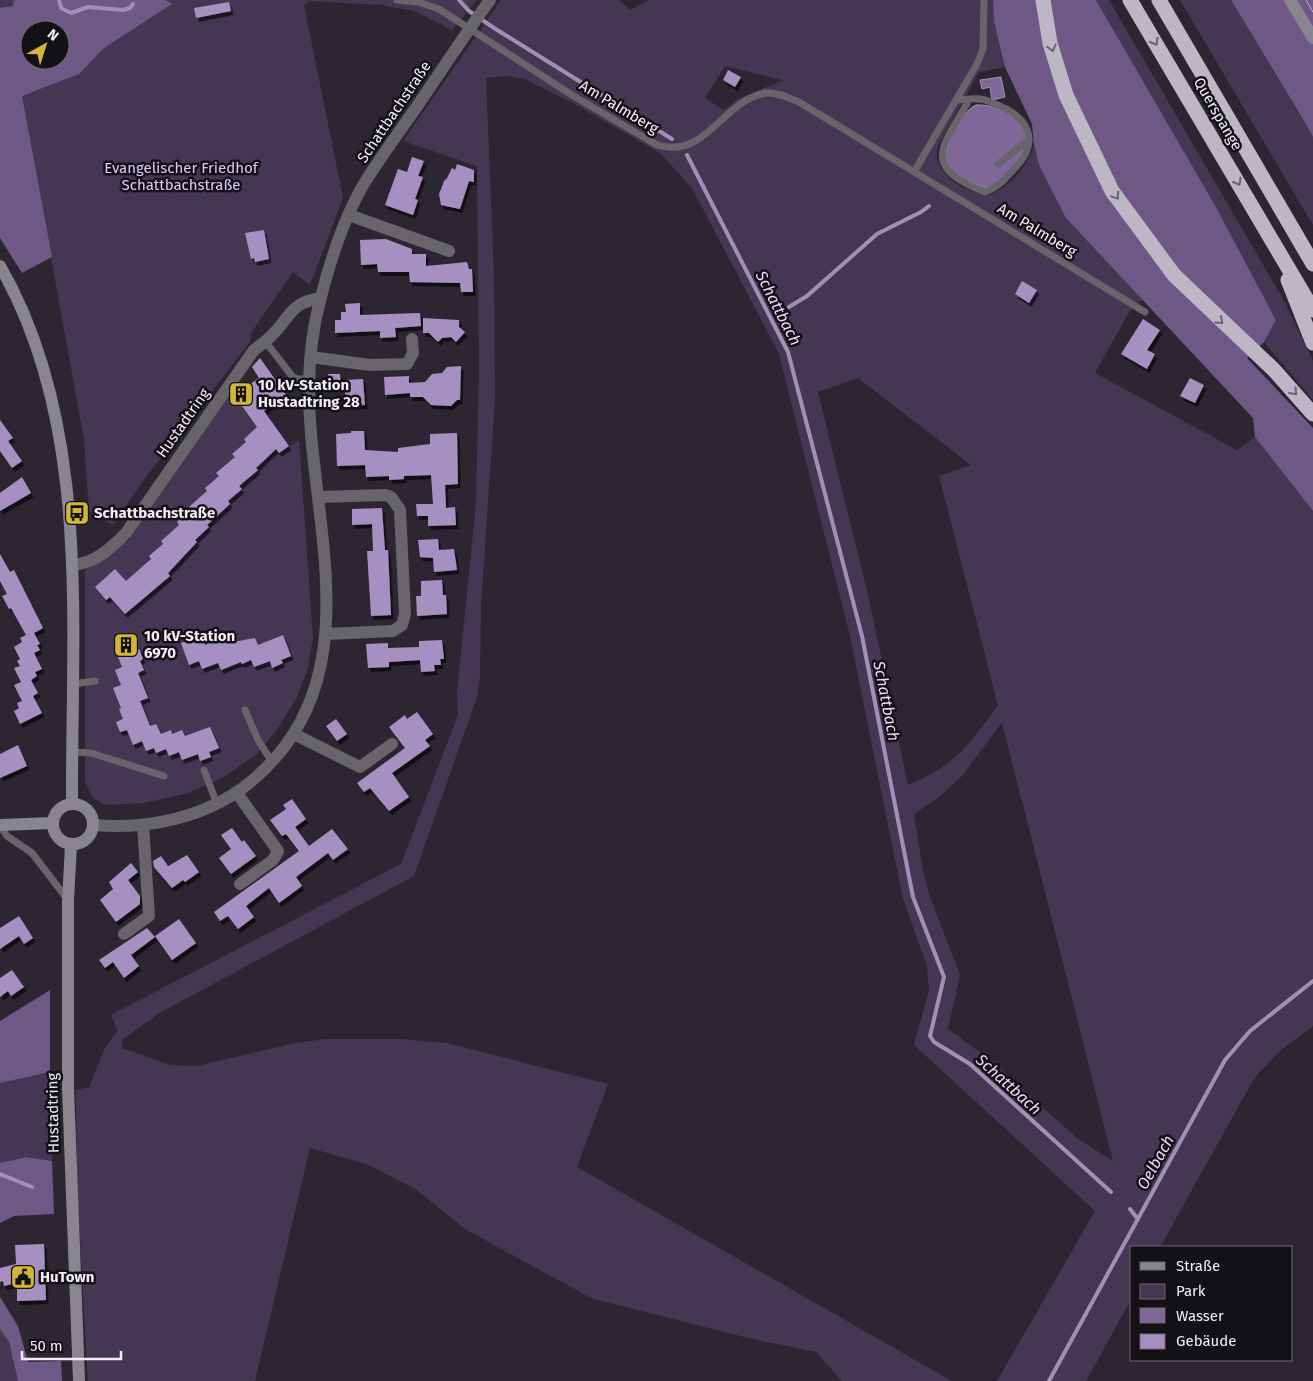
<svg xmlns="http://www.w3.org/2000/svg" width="1313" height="1381" font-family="'Fira Sans',sans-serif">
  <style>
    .green { fill: #443754; fill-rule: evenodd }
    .forest { fill: #6e5886; fill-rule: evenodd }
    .water { fill: #7f6897; stroke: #a290b4 }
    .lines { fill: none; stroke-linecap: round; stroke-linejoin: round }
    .stream { stroke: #a290b4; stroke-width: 4 }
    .building { fill: #a68fc1; filter: url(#shadow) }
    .lane { stroke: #67646a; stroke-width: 7 }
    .street { stroke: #67646a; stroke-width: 12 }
    .secondary { stroke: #89858f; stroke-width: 12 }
    .highway { stroke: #bcb6c5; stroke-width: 15 }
    .tram { stroke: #bab6bf; stroke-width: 1 }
    .oneway { stroke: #68646e }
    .labels { text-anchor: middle; stroke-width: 5; stroke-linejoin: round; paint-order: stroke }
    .street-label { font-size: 15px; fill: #f2eef6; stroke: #131116 }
    .park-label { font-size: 15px; fill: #e0c4ff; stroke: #131116 }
    .poi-label { font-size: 15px; font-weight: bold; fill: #f2eef6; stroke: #131116; text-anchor: start }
    .water-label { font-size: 16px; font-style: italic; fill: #eadcfa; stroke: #131116 }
  </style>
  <defs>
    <filter id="shadow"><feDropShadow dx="2.5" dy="4" stdDeviation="0" flood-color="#0009"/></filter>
  </defs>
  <rect width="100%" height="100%" fill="#2c2632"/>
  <path class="green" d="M0,0h477l-25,30 -38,-19 -33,-6 -72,-4 -5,4 39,193 -33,87 -17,-13 -42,61 -1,9 -105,136 -32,47 -24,-14 -5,-71 -62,-343 -22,9zM30,30h30v30h-30z
    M501,0h118l11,10 19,-10h344l1,22 11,45 -26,5 -41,74c-8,27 27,47 50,49 20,-6 41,-30 46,-50l5,20 83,112 21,22 -15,15 -33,59 142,77 18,-13 58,74v515l-33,25 -25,26 -95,170h-28v51l-46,83h-89l98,-170 -181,-166 15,-55 -2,-24 -24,-67 -53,-263 -71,-282 -87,-166 -32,-35 -80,-46 -55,-28 -17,-3 -22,2 8,199 1,121 -14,208 -1,71 -3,20 -63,179 -253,136 -39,28v8l48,17 27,1 98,-23 31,-4h74l46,4 162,41 -31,83 375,214h-110l-26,-29 -68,-14 -157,-40 -126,-69 -48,-39 -51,-26 -56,-16 -55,233h-167l-11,-197 -1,-94 13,-3 15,-37 14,-20 -7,-15 290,-151 57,-149 -1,-23 19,-188 3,-136 -2,-202 -74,-25zM725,66l58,14h1l-46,19 -14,11 -19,-12zM858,378l113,87 -32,11 59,229c-30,41 -42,60 -90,80l-39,-186 -51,-207zM1002,722l111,439 -35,-22 -89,-80 -41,-30 12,-54 -30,-78 -7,-26 -9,-57 24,-16 25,-23z
    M1096,0h13l174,299 30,62v39l-49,-58 12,-22 -60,-113z
    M1180,0h51l82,137v88z
    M232,392l18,26 3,-1 26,36 20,-13 14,198 -6,33 -11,28 -20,32 -19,23 -35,24 -37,16 -41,9 -39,2 -12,-7 -8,-17v-211l23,-14 21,-16z
    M50,1072l2,89 -26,-4 -26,6v-80z
    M0,1329l9,13 9,39h-18z"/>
  <path class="forest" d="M14,0h151l7,4 -68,44 -25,26 -57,22 30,161 -30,16 -22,-35v-230l13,-2zM30,30h30v30h-30z
    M993,0h103l120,207 60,113 -12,22 -17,16 66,70v83l-58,-74 -2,-19 -187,-200 -27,-53 -5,-20 -2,-21 -27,-57 -11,-45z
    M1231,0h82v137l-9,-16z
    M50,990v82l-50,11v-62z
    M26,1157l26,4 2,53 -40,2 -14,7v-60z
    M0,1297l18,29 10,36 33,-1 1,20h-44l-9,-39 -9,-13z"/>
  <path class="water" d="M1001,77l4,20 -13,3 -2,-13 -8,2 -2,-9z
    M976,105c16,-1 45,10 49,27 5,21 -21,48 -38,56 -16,-4 -35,-14 -42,-29 2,-18 15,-46 31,-54z"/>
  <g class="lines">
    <path class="stream" d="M59,0l2,8 10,5 17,-6 35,3 7,-2 3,-4
      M459,0l10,11 25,17 178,111
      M687,155l101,197 74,284 51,261 31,80 -14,59 4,6 36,22 141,128
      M789,307l18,-11 70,-62 44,-22 8,-6
      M0,1174l32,13
      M1130,1209l7,9
      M1049,1381l176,-321 25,-29 63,-50"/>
  </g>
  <path class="building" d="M229,2l2,9 -35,7 -2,-10z
    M728,70l13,7 -6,10 -12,-7z
    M412,157l12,4 -6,15 5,1 -8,22 3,1 -5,15 -28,-10 13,-36 9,3z
    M457,164l17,6v12l-5,-1 -9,28 -19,-4 -2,-11 6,-15 1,1 6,-12 3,2z
    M264,230l5,29 -14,3 -1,-4 -3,1 -6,-26z
    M386,239l26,10v5h14v12l41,-4 2,7h3l1,23h-12l-1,-9 -50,-1 -1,-10h-31l-1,-8 -16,1 -1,-25z
    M1022,281l15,9 -8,13 -14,-9z
    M360,303v12l60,-2 1,13 -26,2 1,9 -16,1v-7l-45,2v-13h6v-8h5l-1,-8z
    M423,318l36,2v7l6,5 -9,10 -5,-5 -9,1 -4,4 -9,-9h-6z
    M1143,319l17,11 -13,20 8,4 -8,15 -26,-15z
    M260,358l26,37 -22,16 25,35 -10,7 -3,-4 -20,19 2,2 -19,16 3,3 -14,12 2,3 -23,21 2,2 -14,13 2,2 -29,31 2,3 -45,38 -15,-17 -4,3 -11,-13 20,-18 11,12 25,-22 -2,-3 14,-12 -2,-3 18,-16 -2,-3 14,-12 -2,-3 18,-16 -2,-3 14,-12 -3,-3 19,-16 -3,-3 14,-12 -2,-3 13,-12 -23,-32 25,-17 -7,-11z
    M461,366l-1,34h-3l-6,6 -20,-1 -8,-8h-13v-4l-25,2 -1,-18 25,-1v7l16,-1 7,-8 10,-1 5,-6z
    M328,374h12l1,12 -12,1z
    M1190,378l14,7 -9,18 -15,-7z
    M363,379l2,26 -19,1 -2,-26z
    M0,420l13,18 -5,3 14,20 -10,7 -12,-17z
    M351,431h13l1,19 33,2v-4l32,-4v-10l27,-1 1,51 -13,1 1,23 9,-1 1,18 -28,1v-10h-11l-1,-12h17l-2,-29 -27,1v3l-15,1v-4l-23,1 -1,-12 -28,1 -1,-32 15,-1z
    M22,477l9,16 -31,18v-18z
    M382,508l3,42h3l3,65 -20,1 -4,-65h6l-1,-27 -20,1v-16z
    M438,539l1,11 15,-1 3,21 -23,2 -1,-14 -13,-1 -2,-17z
    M0,554l10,18 4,-2 29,58 -9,5 6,11 -3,1 3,5 -6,3 8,16 -7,3 2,4 -6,4 7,13 -5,3 9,17 -22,11 -6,-13 5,-3 -2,-5 5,-2 -8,-16 7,-3 -7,-14 6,-2 -3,-5 3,-2 -6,-12 8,-5 -2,-4 6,-3 -15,-27 -2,1 -7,-13 5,-2 -7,-13z
    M442,580l1,15h3l1,19 -30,2 -1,-20h5v-15z
    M230,635l3,7 22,-4 3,7 25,-10 8,21 -10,4 2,3 -11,5 -2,-7 -16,6 -3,-7 -9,4 -1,-2 -20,8 -3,-7 -16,6 -3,-8 -10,4 -8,-22 10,-4 2,3 9,-4 3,7z
    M442,640l2,19h-4l1,6h-7l1,6 -14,1 -1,-12 -31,2v5l-21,1 -2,-24 22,-1v5l31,-1v-6z
    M139,649l4,10 -3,2 4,9 -6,3 10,25 -8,3 10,25 6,-2 5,10 10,-4 1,4 10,-4 3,6 25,-9 9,21 -10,4 2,5 -11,4 -2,-7 -16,6 -3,-8 -10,4 -3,-7 -10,4 -2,-5 -8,3 -4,-10 -9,4 -6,-15 -7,2 -4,-10 7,-3 -4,-10 2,-1 -8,-20 8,-3 -6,-15 7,-3 -4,-10z
    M417,712l16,22 -8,6 5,6 -38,27 17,24 -20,14 -19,-23 -6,4 -7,-9 48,-35 -16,-21 16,-12 2,4z
    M336,719l11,15 -10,7 -11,-15z
    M18,745l9,21 -27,12v-24z
    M292,799l14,20 -11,8 14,19 23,-17 16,20 -15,11 -5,-7 -32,24 6,9 -23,17 -10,-15 -9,7 -14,11 8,11 -16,12 -10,-13 -8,5 -6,-9 85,-61 -13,-17 -4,2 -12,-16 16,-11 -3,-4z
    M232,828l10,14 2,-2 12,16 -25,18 -12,-16 12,-9 -10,-14z
    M187,855l12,17 -14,10 -2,-2 -11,8 -18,-21 -1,-6 8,-5 7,10 -3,2z
    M131,863l7,9 -10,8 12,16v8l-24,18 -16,-22 13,-11 -4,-7z
    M19,916l14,22 -9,6 -5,-8 -19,13v-21z
    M179,919l17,24 -24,17 -17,-24z
    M147,928l8,9 -24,18 8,11 -15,12 -11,-16 -8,6 -6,-8z
    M12,970l12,17 -13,9 -3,-5 -8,6v-19z
    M44,1244l2,56 -29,1v-18l-13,3 -1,-5 -3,1v-14l16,-4 -1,-19z"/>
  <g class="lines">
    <path class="lane" d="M397,0l21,2 21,7 133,86 85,50c50,15 66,-46 109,-52 12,-1 23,5 33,9l346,210
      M956,100c8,0 17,-2 24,-1 5,0 10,3 15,5 32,12 47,36 20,64 -10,11 -16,19 -30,24 -66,-26 -42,-45 -16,-92
      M998,164l31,-24
      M914,172l63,-108 6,-15 1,-49
      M265,341l27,35 5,3h13
      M73,684l22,-3
      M245,710l13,30 14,22
      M72,752l19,1 73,23
      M204,770l13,34
      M0,826l7,10 25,17 36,47"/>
    <path class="street" d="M349,215l100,36
      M311,357l59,8 37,-1 6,-11 -1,-14
      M318,497l67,-2 6,2 9,13 5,104 -3,11 -9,6 -66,3
      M72,565c24,-2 38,-16 54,-32l128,-183c7,-5 15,-11 21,-18 17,-19 17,-29 45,-34
      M294,734l66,33 32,-23
      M237,793l41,58 -5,9 -33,24
      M93,825c53,5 112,-7 155,-41 113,-91 74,-225 63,-350 -4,-44 -2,-94 10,-137 10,-39 23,-80 44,-115 17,-27 37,-54 55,-80 23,-34 46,-69 70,-102
      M124,934l25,-18 -6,-91"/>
    <path class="secondary" d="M1290,0l23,38
      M0,266c92,159 71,361 72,538
      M53 824a20 20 0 1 1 40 0a20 20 0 1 1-40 0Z
      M0,825l52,-2
      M71,845l-3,55v188l11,293"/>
    <path class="highway" d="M1043,0l7,43 16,52 46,96 62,84 100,95 39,44
      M1130,0l183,310
      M1159,0l154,264
      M1288,280l25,63"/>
    <path class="tram" d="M1306,0l7,12"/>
  </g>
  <defs><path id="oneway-chevron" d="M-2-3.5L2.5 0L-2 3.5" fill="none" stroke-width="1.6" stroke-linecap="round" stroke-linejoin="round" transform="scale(1.25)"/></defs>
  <g class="oneway">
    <use href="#oneway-chevron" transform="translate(1155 42) rotate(60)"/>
    <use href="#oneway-chevron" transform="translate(1052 48) rotate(75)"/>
    <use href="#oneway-chevron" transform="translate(1238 182) rotate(60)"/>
    <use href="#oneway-chevron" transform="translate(1116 196) rotate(56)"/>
    <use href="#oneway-chevron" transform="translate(1220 321) rotate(42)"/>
    <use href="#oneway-chevron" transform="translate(1294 392) rotate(48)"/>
  </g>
  <defs>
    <symbol id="building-square" viewBox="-11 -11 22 22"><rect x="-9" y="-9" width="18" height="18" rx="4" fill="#d3b635" stroke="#131116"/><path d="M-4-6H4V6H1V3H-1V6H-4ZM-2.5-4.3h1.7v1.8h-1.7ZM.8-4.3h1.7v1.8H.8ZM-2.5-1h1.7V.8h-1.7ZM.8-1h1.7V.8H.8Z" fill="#111"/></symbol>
    <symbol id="bus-square" viewBox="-11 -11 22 22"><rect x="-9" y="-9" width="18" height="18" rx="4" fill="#d3b635" stroke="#131116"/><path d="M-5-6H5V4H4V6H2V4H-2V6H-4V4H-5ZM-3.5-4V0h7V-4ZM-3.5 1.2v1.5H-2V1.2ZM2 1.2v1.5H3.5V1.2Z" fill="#111"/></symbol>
    <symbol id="civic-square" viewBox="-11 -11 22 22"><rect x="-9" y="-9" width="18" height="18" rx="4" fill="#d3b635" stroke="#131116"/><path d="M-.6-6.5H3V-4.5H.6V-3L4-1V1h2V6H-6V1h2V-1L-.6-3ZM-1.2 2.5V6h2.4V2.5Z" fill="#111"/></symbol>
  </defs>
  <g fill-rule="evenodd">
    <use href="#building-square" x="227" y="380" width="28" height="28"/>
    <use href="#bus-square" x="63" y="499" width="28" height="28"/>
    <use href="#building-square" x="112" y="631" width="28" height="28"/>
    <use href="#civic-square" x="9" y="1263" width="28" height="28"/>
  </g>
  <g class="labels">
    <g class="street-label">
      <text transform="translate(619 107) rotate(31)" y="5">Am Palmberg</text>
      <text transform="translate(394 112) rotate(-56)" y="5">Schattbachstraße</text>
      <text transform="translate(1218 114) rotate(60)" y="5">Querspange</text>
      <text transform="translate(1037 230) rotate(31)" y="5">Am Palmberg</text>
      <text transform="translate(183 423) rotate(-55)" y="5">Hustadtring</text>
      <text transform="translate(53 1113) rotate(-91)" y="5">Hustadtring</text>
    </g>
    <g class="park-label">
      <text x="181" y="173">Evangelischer Friedhof<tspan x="181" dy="17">Schattbachstraße</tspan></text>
    </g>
    <g class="poi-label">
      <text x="258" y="390">10 kV-Station<tspan x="258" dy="17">Hustadtring 28</tspan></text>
      <text x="94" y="518">Schattbachstraße</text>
      <text x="144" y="641">10 kV-Station<tspan x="144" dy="17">6970</tspan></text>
      <text x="40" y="1282">HuTown</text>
    </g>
    <g class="water-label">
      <text transform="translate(779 308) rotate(63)" y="6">Schattbach</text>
      <text transform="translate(887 701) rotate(79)" y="6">Schattbach</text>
      <text transform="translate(1009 1084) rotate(42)" y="6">Schattbach</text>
      <text transform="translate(1155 1162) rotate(-61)" y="6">Oelbach</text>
    </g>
  </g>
  <rect x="1130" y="1246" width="162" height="115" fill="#131116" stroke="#6c6970"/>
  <rect x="1140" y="1262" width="25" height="8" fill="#89858f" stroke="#6c6970"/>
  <text x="1176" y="1271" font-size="15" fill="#f2eef6">Straße</text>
  <rect x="1140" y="1284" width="25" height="15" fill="#443754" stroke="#6c6970"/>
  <text x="1176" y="1296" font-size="15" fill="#f2eef6">Park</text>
  <rect x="1140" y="1308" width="25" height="15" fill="#7f6897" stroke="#6c6970"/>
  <text x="1176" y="1321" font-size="15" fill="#f2eef6">Wasser</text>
  <rect x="1140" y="1334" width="25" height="15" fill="#a68fc1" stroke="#6c6970"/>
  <text x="1176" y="1346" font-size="15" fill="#f2eef6">Gebäude</text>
  <g transform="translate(45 45) rotate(39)"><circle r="24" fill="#131116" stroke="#6c6970"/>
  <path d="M0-4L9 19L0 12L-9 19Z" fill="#d3b635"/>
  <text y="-8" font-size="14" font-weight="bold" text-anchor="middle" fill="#f2eef6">N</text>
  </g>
  <path d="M22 1351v8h99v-8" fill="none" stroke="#f2eef6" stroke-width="2.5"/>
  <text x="30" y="1351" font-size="15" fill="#f2eef6" stroke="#131116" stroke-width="4" paint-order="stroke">50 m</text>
</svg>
